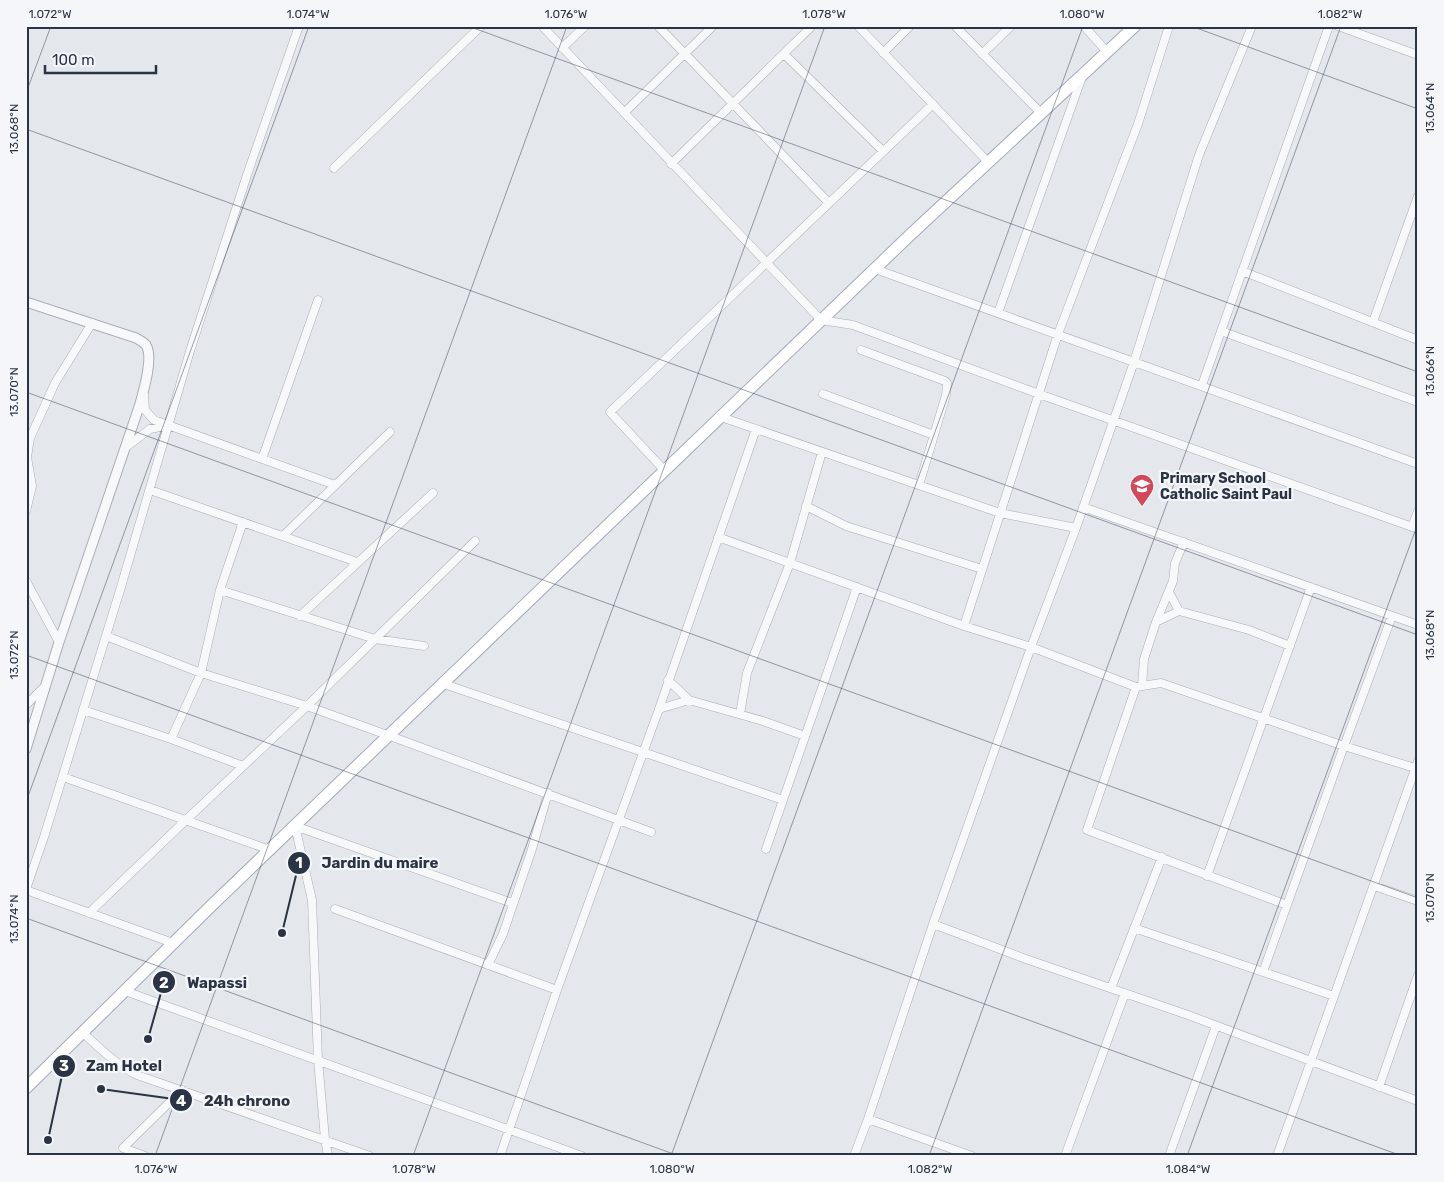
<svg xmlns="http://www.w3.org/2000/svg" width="1444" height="1182" font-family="Rubik,sans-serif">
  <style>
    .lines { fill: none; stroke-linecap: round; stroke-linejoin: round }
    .minor-casing { stroke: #a9aeb7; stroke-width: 9 }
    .tertiary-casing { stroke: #a9aeb7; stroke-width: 11 }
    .primary-casing { stroke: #a3abb8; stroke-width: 13 }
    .minor { stroke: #f7f8fa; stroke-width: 8 }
    .tertiary { stroke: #f7f8fa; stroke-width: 9 }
    .primary { stroke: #fff; stroke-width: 11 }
    .ticks { fill: none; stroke: #2b3445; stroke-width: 1; stroke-opacity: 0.45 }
    .labels { text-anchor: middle; stroke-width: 4.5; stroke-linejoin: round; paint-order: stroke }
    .poi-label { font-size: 14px; font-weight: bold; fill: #2b3445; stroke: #f4f6f9; text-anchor: start }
    .leader { fill: none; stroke: #2b3445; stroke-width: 2 }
    .callout-dot { fill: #2b3445; stroke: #f4f6f9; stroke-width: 2 }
    .mark-label { font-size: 15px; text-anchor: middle; font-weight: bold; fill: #fff }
    .callout-label { font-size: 15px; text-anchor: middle; font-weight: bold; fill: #2b3445; stroke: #f4f6f9; stroke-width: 4.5; stroke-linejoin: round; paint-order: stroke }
    .neatline { fill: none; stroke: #2b3445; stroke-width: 2 }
    .ticks-label { font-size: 12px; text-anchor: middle; fill: #2b3445 }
  </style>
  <rect width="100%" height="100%" fill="#e4e7ec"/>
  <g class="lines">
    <defs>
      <path id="minor" d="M542,26l279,294 32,5 186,69 379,135
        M658,26l171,177
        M858,26l130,136
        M955,26l86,87
        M1084,26l23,26
        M1338,26l80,29
        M562,48l23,-22
        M883,53l27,-27
        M784,54l99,97
        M982,54l29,-28
        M624,113l89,-87
        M671,164l141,-138
        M334,168l147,-142
        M875,269l543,195
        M1242,271l176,69
        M998,313l84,-236
        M1373,322l45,-126
        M1221,331l197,71
        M861,350l84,31 2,2 -1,12 -27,90
        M1202,385l127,-359
        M823,394l111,41
        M144,395l1,15 9,10 181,65
        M721,417l279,96 76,15
        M126,447l24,-18 15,-3
        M262,459l56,-159
        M665,471l-55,-59 323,-308
        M150,490l207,72
        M806,506l40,20 136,43
        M1083,507l335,118
        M26,511l6,-25 -5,-29 3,-19 25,-55 37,-60
        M1412,527l6,-16
        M283,536l107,-104
        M718,537l246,89 67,21 105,40 25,-4 183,63 74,23
        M26,581l33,61
        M220,590l155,49 49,7
        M1169,592l10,19
        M300,616l133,-123
        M1156,622l17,-41 2,-18 9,-21
        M964,626l94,-292 80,-210 31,-98
        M106,636l95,37 106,33 83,30 261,96
        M668,680l21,20 74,21 42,15
        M444,684l339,116
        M1142,686l2,-27 12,-37 23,-11 70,19 41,16
        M1136,687l-49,143 200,75
        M26,705l20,-20
        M659,709l30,-9
        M83,710l88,29 72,27
        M740,714l7,-41 43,-110 32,-111
        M171,739l30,-66 19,-83 23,-68
        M63,777l207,73
        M295,826l17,74 6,160 7,79 3,17
        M295,826l217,77
        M766,849l91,-262
        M1207,876l104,-289
        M1374,886l44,15
        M26,889l18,-52 77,-250 69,-236 57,-176 52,-149
        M26,890l147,53
        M335,909l222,81
        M89,913l97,-93 121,-114 168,-165
        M933,924l93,35 162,56 230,86
        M1134,928l200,68
        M488,965l15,-31 29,-85 16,-56
        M1263,972l81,-226 48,-130
        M1111,988l51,-131
        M125,991l457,165
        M83,1033c17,15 33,32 54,42l233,81
        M1379,1087l39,-112
        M868,1119l104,37
        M145,1156l-22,-8 59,-58
        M500,1156l57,-166 102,-281 97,-280
        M854,1156l14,-37 65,-195 98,-277 45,-119 58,-166 65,-207 53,-129
        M1065,1156l60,-163
        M1169,1156l47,-130
        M1277,1156l141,-395"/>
      <path id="tertiary" d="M26,302l110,36c4,2 7,4 10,7 8,13 -3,48 -7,62l-80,235 -33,107"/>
      <path id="primary" d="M26,1088l185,-182 699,-671 225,-209"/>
    </defs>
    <use href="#minor" class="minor-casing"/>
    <use href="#tertiary" class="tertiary-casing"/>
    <use href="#primary" class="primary-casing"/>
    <use href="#minor" class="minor"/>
    <use href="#tertiary" class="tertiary"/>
    <use href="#primary" class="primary"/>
  </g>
  <path class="ticks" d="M468,26l950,346M1191,26l227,83M26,93l25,-67M26,129l1392,506M26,392l1392,506M26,655l1376,501M26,802l283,-776M26,918l653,238M155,1156l412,-1130M413,1156l412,-1130M671,1156l412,-1130M929,1156l412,-1130M1187,1156l231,-633"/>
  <defs>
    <symbol id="school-pin" viewBox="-11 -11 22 30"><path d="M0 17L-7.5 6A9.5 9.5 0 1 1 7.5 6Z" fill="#d1495b" stroke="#f4f6f9"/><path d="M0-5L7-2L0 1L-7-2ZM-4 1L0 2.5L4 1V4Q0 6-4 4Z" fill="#fff"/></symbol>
  </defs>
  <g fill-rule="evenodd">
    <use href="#school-pin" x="1128" y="472" width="28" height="38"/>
  </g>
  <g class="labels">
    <g class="poi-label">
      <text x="1160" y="483">Primary School<tspan x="1160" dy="16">Catholic Saint Paul</tspan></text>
    </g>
  </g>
  <path class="leader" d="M282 933L299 863M148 1039L164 982M48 1140L64 1066M101 1089L181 1100"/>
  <g class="callout-dot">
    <circle cx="282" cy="933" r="5"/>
    <circle cx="148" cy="1039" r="5"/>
    <circle cx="48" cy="1140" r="5"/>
    <circle cx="101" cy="1089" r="5"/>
    <circle cx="299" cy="863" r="12"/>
    <circle cx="164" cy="982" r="12"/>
    <circle cx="64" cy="1066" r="12"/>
    <circle cx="181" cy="1100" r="12"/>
  </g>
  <g class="mark-label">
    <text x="299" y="868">1</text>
    <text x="164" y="988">2</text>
    <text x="64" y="1071">3</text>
    <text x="181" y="1106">4</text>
  </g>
  <g class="callout-label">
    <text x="380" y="868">Jardin du maire</text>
    <text x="217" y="988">Wapassi</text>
    <text x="124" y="1071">Zam Hotel</text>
    <text x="247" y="1106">24h chrono</text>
  </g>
  <rect width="1444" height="1182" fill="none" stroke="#f4f6f9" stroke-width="55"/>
  <path d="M45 65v8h111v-8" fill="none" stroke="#2b3445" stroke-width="2.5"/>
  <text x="52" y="65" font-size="15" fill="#2b3445" stroke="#f4f6f9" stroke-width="4" paint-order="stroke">100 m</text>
  <rect x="28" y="28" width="1388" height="1126" class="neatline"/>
  <g class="ticks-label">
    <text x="50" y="18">1.072°W</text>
    <text x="308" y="18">1.074°W</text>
    <text x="566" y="18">1.076°W</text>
    <text x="824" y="18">1.078°W</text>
    <text x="1082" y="18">1.080°W</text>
    <text x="1340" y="18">1.082°W</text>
    <text transform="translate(1430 108) rotate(-90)" y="4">13.064°N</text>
    <text transform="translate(14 129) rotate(-90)" y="4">13.068°N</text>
    <text transform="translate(1430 371) rotate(-90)" y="4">13.066°N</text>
    <text transform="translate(14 392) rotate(-90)" y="4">13.070°N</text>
    <text transform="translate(1430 635) rotate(-90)" y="4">13.068°N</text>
    <text transform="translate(14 655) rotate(-90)" y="4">13.072°N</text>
    <text transform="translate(1430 898) rotate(-90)" y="4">13.070°N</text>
    <text transform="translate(14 919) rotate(-90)" y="4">13.074°N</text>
    <text x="156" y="1173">1.076°W</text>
    <text x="414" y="1173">1.078°W</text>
    <text x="672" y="1173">1.080°W</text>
    <text x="930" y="1173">1.082°W</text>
    <text x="1188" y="1173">1.084°W</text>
  </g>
</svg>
